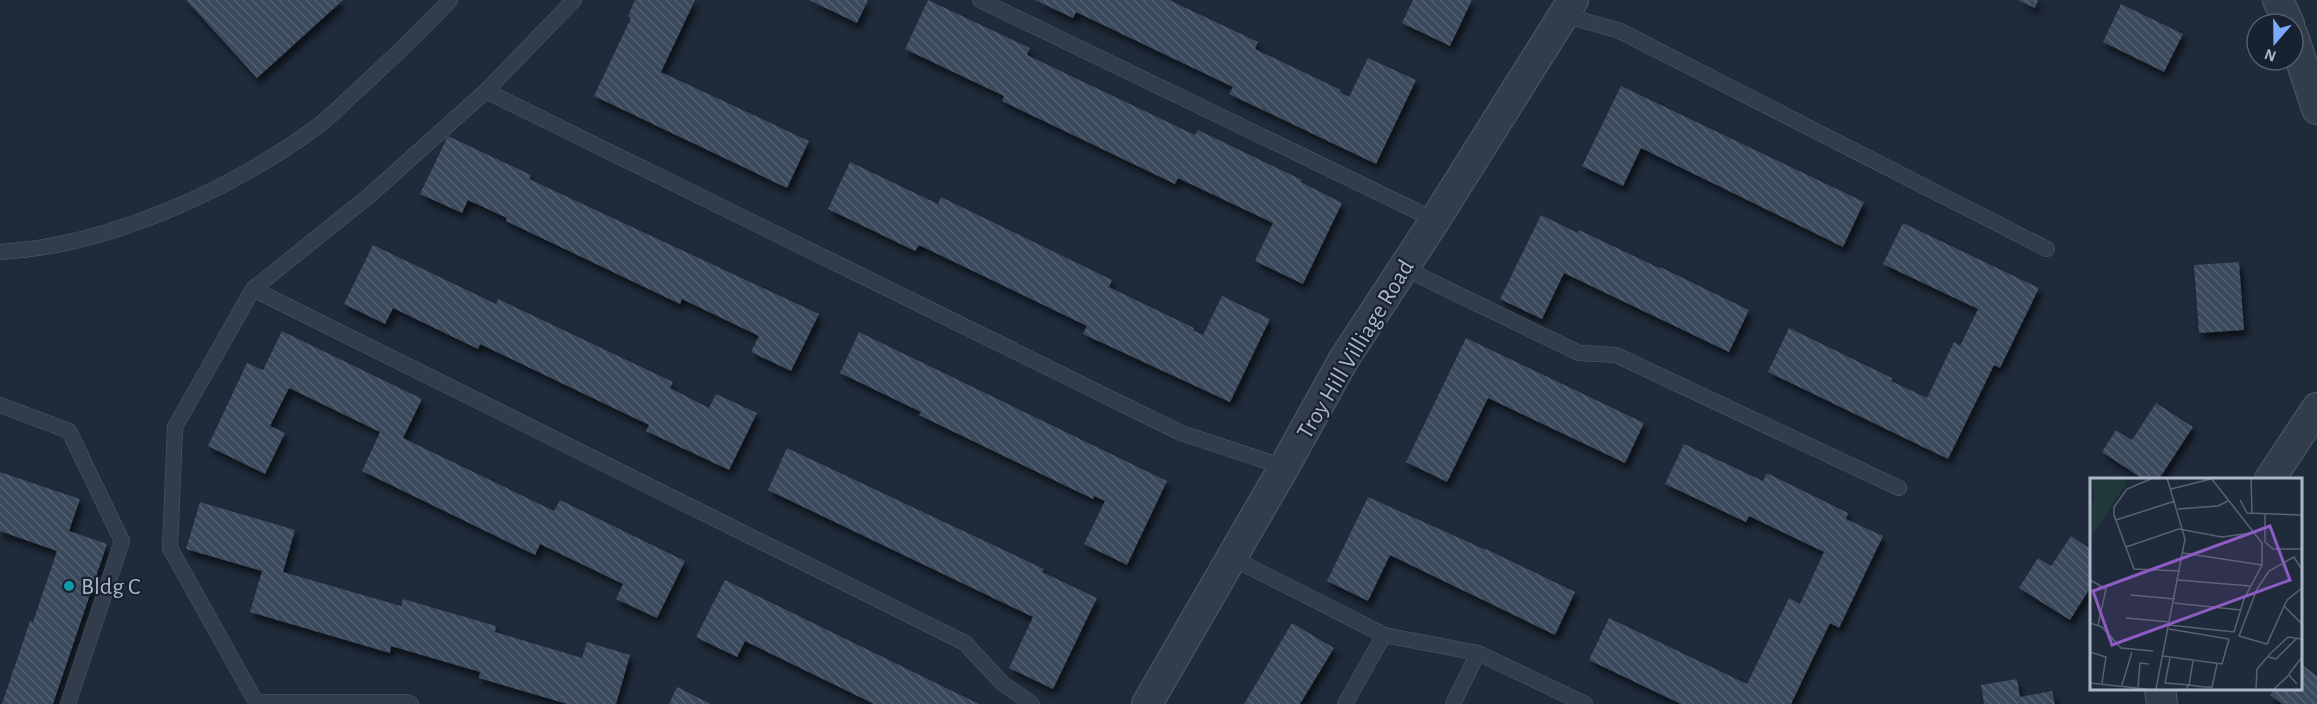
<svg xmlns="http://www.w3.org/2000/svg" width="2317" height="704" font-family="'Alegreya Sans',sans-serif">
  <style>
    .building { fill: url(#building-back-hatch); filter: url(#shadow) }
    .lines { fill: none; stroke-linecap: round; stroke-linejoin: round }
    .service-casing { stroke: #505968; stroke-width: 16 }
    .minor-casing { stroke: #505968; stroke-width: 32 }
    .service { stroke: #333c4b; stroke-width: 15 }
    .minor { stroke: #333c4b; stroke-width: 30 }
    .culture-dot { fill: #0f9aa8; stroke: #18212f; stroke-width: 2 }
    .labels { text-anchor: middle; stroke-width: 4.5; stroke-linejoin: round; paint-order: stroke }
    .street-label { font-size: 24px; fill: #adb6c7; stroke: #18212f }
    .poi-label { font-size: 24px; fill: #adb6c7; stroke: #18212f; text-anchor: start }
    .inset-road { fill: none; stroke: #586272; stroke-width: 1.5 }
    .view { fill: #8c5cc2; fill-opacity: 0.15; stroke: #8c5cc2; stroke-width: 3 }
    .inset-edge { fill: none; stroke: #adb6c7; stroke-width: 3 }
  </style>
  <defs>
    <pattern id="building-back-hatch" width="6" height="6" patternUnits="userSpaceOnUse" patternTransform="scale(1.5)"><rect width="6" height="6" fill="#3a485b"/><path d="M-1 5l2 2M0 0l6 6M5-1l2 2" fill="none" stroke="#546071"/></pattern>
    <filter id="shadow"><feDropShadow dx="3.5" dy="6" stdDeviation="3" flood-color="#0009"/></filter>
  </defs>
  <rect width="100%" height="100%" fill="#1f2a3a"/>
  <path class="building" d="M186,0h157l-86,78z
    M635,0h60l-34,72 148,69 -22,47 -193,-92 37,-78 -3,-2z
    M809,0h59l-11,23z
    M928,0l102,48 -3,7 168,80 3,-5 104,50 -1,2 41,21 -39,81 -48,-23 18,-38 -95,-45 -3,6 -173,-83 2,-5 -99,-47z
    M1035,0h134l89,42 -3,7 86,41 -1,2 9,5 19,-39 48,22 -40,84 -147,-70 4,-7 -157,-75 -3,6z
    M1413,0h59l-22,46 -48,-23z
    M2018,0h20l-3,8z
    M2121,4l62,30 -19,38 -61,-30z
    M1621,86l243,116 -21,45 -202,-99 -18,38 -41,-20z
    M448,136l83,39 -2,4 290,135 -28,57 -40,-19 8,-16 -77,-37 -2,5 -174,-83 1,-3 -39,-18 -6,13 -42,-19z
    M850,162l88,42 3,-7 171,83 -3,7 85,41 -1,2 10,5 19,-39 48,23 -40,83 -147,-68 4,-8 -168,-81 -4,6 -87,-42z
    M1541,215l37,18 1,-3 80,38 1,-1 89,43 -20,42 -165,-79 -22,46 -42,-20z
    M1903,223l136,65 -39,80 -6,-3 -46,94 -180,-87 21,-44 103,50 -1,3 36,17 27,-56 6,4 18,-37 -95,-45z
    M373,245l123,59 2,-5 175,83 -3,6 39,20 7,-14 41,19 -28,57 -83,-39 3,-6 -169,-81 -2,5 -85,-41 -8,16 -41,-20z
    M2239,262l5,68 -45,3 -5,-68z
    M282,331l140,68 -19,39 151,73 6,-11 125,61 -28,57 -41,-19 7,-15 -83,-40 -5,11 -173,-84 18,-39 -91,-44 -19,38 15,7 -20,41 -57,-28 39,-83 16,7z
    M859,332l308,149 -40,84 -43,-21 21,-43 -11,-5 -1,3 -174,-84 2,-3 -81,-39z
    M1466,338l178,85 -19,40 -137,-65 -41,84 -41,-20z
    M2156,403l37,24 -34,52h-16l-41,-27 14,-22 16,10z
    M1684,444l79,37 4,-8 81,40 -2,6 37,17 -44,92 -9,-5 -39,81h-110l-92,-44 20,-42 138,66 42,-86 11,6 24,-52 -75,-36 -3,6 -81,-38z
    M787,448l257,121 -2,3 55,26 -44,91 -44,-21 24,-51 -265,-127z
    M0,472l80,27 -11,32 38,13 -54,160h-51l28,-83 3,1 24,-71 -57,-20z
    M1368,497l118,53v-1l89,43 -20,43 -165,-80 -22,46 -41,-20z
    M200,502l95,28 -12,42 118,34 2,-7 93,27 -1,6 87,26 5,-16 43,13 -14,49h-49l-88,-26 1,-6 -89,-26 -1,7 -140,-41 12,-41 -76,-22z
    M2071,536l21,14v35l-22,35 -51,-32 19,-30 13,8z
    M725,580l254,124h-105l-129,-63 -8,16 -41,-20z
    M1292,623l42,25 -34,56h-56z
    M2300,663l17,13v28h-35l-12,-9 6,-7h24z
    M2017,679l3,18 32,-6 3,13h-71l-3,-19z
    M677,687l34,17h-42z"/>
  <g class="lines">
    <defs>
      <path id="service" d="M980,0l455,220
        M1564,15l56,16 427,218
        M486,91l695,342 103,34
        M0,252c108,-6 231,-62 318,-126 15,-11 27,-25 41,-37 31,-29 62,-57 91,-89
        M1405,266l17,11 157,76 37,2 283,133
        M253,289l712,354 37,40 30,21
        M0,405l69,26 53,110 -54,163
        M1232,558l152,77 94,18 107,51
        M256,702h150l5,2
        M257,704l-87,-156 5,-121 78,-138 117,-94 116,-104 88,-91
        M1345,704l39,-69
        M1453,704l25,-51"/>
      <path id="minor" d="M2278,0l11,24
        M2293,36l24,73
        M2270,479l47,-71
        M2160,688l2,16
        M1147,704l137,-237 60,-108 91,-139 138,-220"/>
    </defs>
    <use href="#service" class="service-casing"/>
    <use href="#minor" class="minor-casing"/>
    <use href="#service" class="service"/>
    <use href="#minor" class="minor"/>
  </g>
  <circle class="culture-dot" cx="69" cy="586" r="6"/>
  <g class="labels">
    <g class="street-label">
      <text transform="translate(1355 349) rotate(-59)" y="8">Troy Hill Villiage Road</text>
    </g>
    <g class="poi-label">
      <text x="81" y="594">Bldg C</text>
    </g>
  </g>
  <g transform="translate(2090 478)">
    <rect width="212" height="212" fill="#1f2a3a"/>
    <path d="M0,0h33l3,6 -36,54v-32l5,-8z" fill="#21383b"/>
    <path class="inset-road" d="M63,0l-26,11 -13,18v8l20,54 46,2M161,0l1,36M81,11l40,-10M150,22l7,13 55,2M88,31l40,-3 10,-5M175,36v28l8,7h29M26,42l59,-19M36,69l53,-18 43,8 29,-4M93,75l79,12M212,92l-8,-13 -25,14 -12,18 -18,47 28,8 20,-44 15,-12M0,102l16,9 -8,36M88,102l72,6M41,117l44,4M84,125l67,7M194,128l18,18M36,140l43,4M0,145l12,4 19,21 32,3M79,147l65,7 10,-33 18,-34v-22l-51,-65M0,174l16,5 -4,26M73,178l59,8 7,-25 -60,-10M179,179l7,2 21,-21M80,180l-5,25 24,2 -3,4M103,183l-4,24 15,2h8l5,-23M199,196l13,-17M0,205l56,6M32,207l10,-33M48,209l2,-24 9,1M66,211l29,-150 -18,-61M166,211l1,-20 13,-15 18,-17 14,2M184,211l15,-14 8,9"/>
    <path class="view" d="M180,48l20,54 -178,65 -19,-54z"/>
    <rect width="212" height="212" class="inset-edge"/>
  </g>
  <g transform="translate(2275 42) rotate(200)"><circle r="28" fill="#18212f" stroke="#545d6c" stroke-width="1.5"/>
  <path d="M0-4.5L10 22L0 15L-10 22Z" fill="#7aaaff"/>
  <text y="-9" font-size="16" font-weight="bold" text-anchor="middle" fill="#adb6c7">N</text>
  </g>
</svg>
